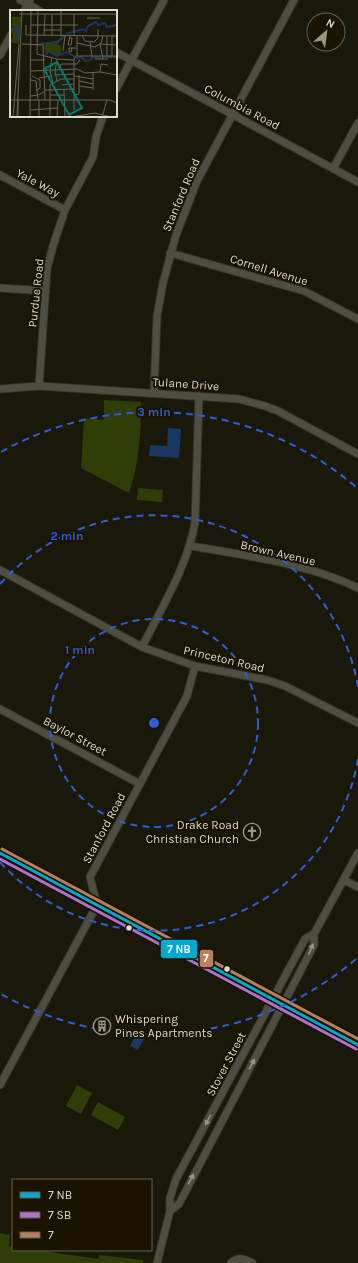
<svg xmlns="http://www.w3.org/2000/svg" width="358" height="1263" font-family="Karla,sans-serif">
  <style>
    .green { fill: #2f3d07 }
    .water { fill: #1a375f }
    .lines { fill: none; stroke-linecap: round; stroke-linejoin: round }
    .street-casing { stroke: #353329; stroke-width: 9 }
    .secondary-casing { stroke: #353329; stroke-width: 12 }
    .street { stroke: #4f4d40; stroke-width: 7 }
    .secondary { stroke: #544f45; stroke-width: 10 }
    .bus-1-casing { stroke: #191300; stroke-width: 6 }
    .bus-2-casing { stroke: #191300; stroke-width: 6 }
    .bus-3-casing { stroke: #191300; stroke-width: 6 }
    .bus-1 { stroke: #00a9ce; stroke-width: 3 }
    .bus-2 { stroke: #b36fd0; stroke-width: 3 }
    .bus-3 { stroke: #b6815c; stroke-width: 3 }
    .oneway { fill: #969484 }
    .ring { fill: none; stroke: #305cd6; stroke-width: 2; stroke-dasharray: 7 5 }
    .bus-dot { fill: #dddac9; stroke: #191300; stroke-width: 1.5 }
    .labels { text-anchor: middle; stroke-width: 4; stroke-linejoin: round; paint-order: stroke }
    .street-label { font-size: 12px; fill: #dddac9; stroke: #191300 }
    .poi-label { font-size: 12px; fill: #dddac9; stroke: #191300; text-anchor: end }
    .inset-river { fill: none; stroke: #1a375f; stroke-width: 2 }
    .inset-road { fill: none; stroke: #686656; stroke-width: 1 }
    .view { fill: #0f766e; fill-opacity: 0.15; stroke: #0f766e; stroke-width: 2 }
    .inset-edge { fill: none; stroke: #dddac9; stroke-width: 2 }
    .centre { fill: #305cd6; stroke: #191300; stroke-width: 2 }
    .ring-label { font-size: 12px; text-anchor: middle; font-weight: bold; fill: #305cd6; stroke: #191300; stroke-width: 4; stroke-linejoin: round; paint-order: stroke }
    .line-badge { stroke: #191300; stroke-width: 1.5 }
    .badge-label { font-size: 11px; text-anchor: middle; font-weight: bold; fill: #fff }
  </style>
  <rect width="100%" height="100%" fill="#1a1809"/>
  <path class="green" d="M104,400l37,2c0,31 -2,62 -12,91l-48,-25 3,-50 20,2z
    M138,488l25,2 -1,12 -25,-2z
    M77,1085l15,8 -11,21 -15,-8z
    M98,1102l27,15 -7,13 -27,-15z
    M0,1233l10,2 -1,11 4,1v3h23l62,9 1,-4 44,5v3h-143z"/>
  <path class="water" d="M168,428l13,1 -2,29 -30,-2 1,-11 17,1z
    M138,1031l8,4 -8,15 -8,-4z"/>
  <g class="lines">
    <defs>
      <path id="street" d="M20,0l20,11
        M24,11l6,-11
        M116,52l242,130
        M0,55l11,-20
        M116,89l48,-89
        M333,169l25,-46
        M0,175l65,35
        M170,253l134,38 54,28
        M0,288l46,3
        M39,386l8,-117 6,-23 12,-36 28,-53 3,-20 7,-21
        M0,389l39,-3 200,13 26,7 13,5 80,43
        M154,393l3,-77 6,-33 13,-48 21,-54 97,-181
        M191,546c53,9 118,18 167,42
        M0,570l142,77 53,19 72,14 18,6 73,37
        M142,647c20,-40 45,-80 53,-124l4,-127
        M0,709l140,75
        M344,880l14,7
        M0,1085l97,-180 -7,-28 97,-181 8,-30
        M170,1211l9,-7 135,-259v-11l44,-81
        M157,1263l13,-52v-13l6,-19 129,-240 9,-5
        M231,1263c8,-7 13,-4 21,0"/>
      <path id="secondary" d="M0,853l358,192"/>
    </defs>
    <use href="#street" class="street-casing"/>
    <use href="#secondary" class="secondary-casing"/>
    <use href="#street" class="street"/>
    <use href="#secondary" class="secondary"/>
    <defs>
      <path id="bus-1" d="M0,853l358,192"/>
      <path id="bus-2" d="M0,859l356,190"/>
      <path id="bus-3" d="M2,849l356,190"/>
    </defs>
    <use href="#bus-1" class="bus-1-casing"/>
    <use href="#bus-2" class="bus-2-casing"/>
    <use href="#bus-3" class="bus-3-casing"/>
    <use href="#bus-1" class="bus-1"/>
    <use href="#bus-2" class="bus-2"/>
    <use href="#bus-3" class="bus-3"/>
  </g>
  <defs><path id="oneway-solid" d="M-6-.8H1V-3.2L6.5 0L1 3.2V.8H-6Z"/></defs>
  <g class="oneway">
    <use href="#oneway-solid" transform="translate(311 949) rotate(-67)"/>
    <use href="#oneway-solid" transform="translate(252 1064) rotate(-62)"/>
    <use href="#oneway-solid" transform="translate(208 1120) rotate(118)"/>
    <use href="#oneway-solid" transform="translate(191 1179) rotate(-62)"/>
  </g>
  <g class="ring">
    <circle cx="154" cy="723" r="104"/>
    <path d="M358 759A207 207 0 0 1 0 862M0 584A207 207 0 0 1 358 687"/>
    <path d="M356 959A311 311 0 0 1 1 994M1 452A311 311 0 0 1 356 487"/>
  </g>
  <defs>
    <symbol id="church-ring" viewBox="-11 -11 22 22"><circle r="9.5" fill="#191300" stroke="#999686" stroke-width="1.5"/><path d="M-1.2-6h2.4v3.5h3.3v2.4h-3.3V6h-2.4V-.1h-3.3v-2.4h3.3Z" fill="#999686"/></symbol>
    <symbol id="building-ring" viewBox="-11 -11 22 22"><circle r="9.5" fill="#191300" stroke="#999686" stroke-width="1.5"/><path d="M-4-6H4V6H1V3H-1V6H-4ZM-2.5-4.3h1.7v1.8h-1.7ZM.8-4.3h1.7v1.8H.8ZM-2.5-1h1.7V.8h-1.7ZM.8-1h1.7V.8H.8Z" fill="#999686"/></symbol>
  </defs>
  <g fill-rule="evenodd">
    <use href="#church-ring" x="242" y="822" width="20" height="20"/>
    <use href="#building-ring" x="92" y="1016" width="20" height="20"/>
  </g>
  <g class="bus-dot">
    <circle cx="129" cy="928" r="3.5"/>
    <circle cx="227" cy="969" r="3.5"/>
  </g>
  <g class="labels">
    <g class="street-label">
      <text transform="translate(242 107) rotate(28)" y="4">Columbia Road</text>
      <text transform="translate(38 183) rotate(28)" y="4">Yale Way</text>
      <text transform="translate(181 195) rotate(-67)" y="4">Stanford Road</text>
      <text transform="translate(269 270) rotate(17)" y="4">Cornell Avenue</text>
      <text transform="translate(36 293) rotate(-84)" y="4">Purdue Road</text>
      <text transform="translate(186 384) rotate(4)" y="4">Tulane Drive</text>
      <text transform="translate(278 553) rotate(13)" y="4">Brown Avenue</text>
      <text transform="translate(224 659) rotate(13)" y="4">Princeton Road</text>
      <text transform="translate(75 736) rotate(28)" y="4">Baylor Street</text>
      <text transform="translate(104 828) rotate(-62)" y="4">Stanford Road</text>
      <text transform="translate(226 1064) rotate(-62)" y="4">Stover Street</text>
    </g>
    <g class="poi-label">
      <text x="239" y="829">Drake Road<tspan x="239" dy="14">Christian Church</tspan></text>
      <text x="115" y="1023" text-anchor="start">Whispering<tspan x="115" dy="14">Pines Apartments</tspan></text>
    </g>
  </g>
  <g transform="translate(10 10)">
    <rect width="107" height="107" fill="#1a1809"/>
    <path d="M2,7h9l-2,27 -9,-2 3,-6 -3,-6 4,-1 1,-3 -3,2zM51,26h4l-8,8 4,2v9l-6,1 -7,-4 -2,3 -2,-8 2,-1 -2,-1 17,-6z" fill="#2f3d07"/>
    <path class="inset-river" d="M0,20l9,-4v14M56,24l17,-5 3,2 2,-5 8,-4 2,3 7,-2 2,4 10,-2M29,34l19,-2 6,-6M36,45l2,-4 9,5 10,-4 8,5M93,47h13M66,48l5,-1 5,4 5,-1 1,-3h9"/>
    <path class="inset-road" d="M28,0l-1,44 20,5 17,1M9,4h98M64,4v22M77,8h13M16,15v10l90,1M21,15h47M34,20h17M34,26l1,-22M42,26v-22M51,26v-26M72,26l3,5 9,1 4,-4v-9M59,28h3l-1,7h-3l2,-9M80,32l2,14M67,33l18,4 6,-4 2,-7M12,34l21,1 2,55M62,38l-1,4 -2,-1v-3h7M53,41l2,-15M67,46h40M97,46v-20M102,46v-20M42,47l-2,14 3,12M47,49l-2,13 2,9M85,49h13M93,49l-3,-15 17,1M21,50h14M50,59l1,-5h16l3,-4M21,61l46,-2 8,4 15,-1 17,3M90,62l1,-8 7,1M45,65l19,-1M22,66l8,4v8l-4,3M64,66l19,3M29,68l12,-2M21,70l5,1 2,19M69,71l14,3M52,75l12,-1M69,76l14,2M35,80l29,-1M54,80l1,27M83,80v-18M40,85h14M64,85l5,-1v-19M21,86l7,-1 6,-3M0,90h100l7,3M8,90v17M21,100l27,-2M64,100v-51l3,-4v-19M3,107l6,-73M7,107l5,-107M20,107l1,-107M29,107v-17M40,107v-32l11,-6h13M47,107l1,-17M61,107l24,-4 16,4M92,107l5,-17M107,107v-86"/>
    <path class="view" d="M47,52l25,46 -13,7 -25,-46z"/>
    <rect width="107" height="107" class="inset-edge"/>
  </g>
  <circle cx="154" cy="723" r="6" class="centre"/>
  <g class="ring-label">
    <text x="154" y="416">3 min</text>
    <text x="67" y="540">2 min</text>
    <text x="80" y="654">1 min</text>
  </g>
  <g class="line-badge">
    <rect x="160" y="939" width="38" height="20" rx="4" fill="#00a9ce"/>
    <rect x="199" y="949" width="15" height="19" rx="4" fill="#b6815c"/>
  </g>
  <g class="badge-label">
    <text x="179" y="953">7 NB</text>
    <text x="206" y="962">7</text>
  </g>
  <rect x="12" y="1179" width="140" height="72" fill="#191300" stroke="#676350"/>
  <rect x="20" y="1192" width="20" height="6" fill="#00a9ce" stroke="#676350"/>
  <text x="48" y="1199" font-size="12" fill="#dddac9">7 NB</text>
  <rect x="20" y="1212" width="20" height="6" fill="#b36fd0" stroke="#676350"/>
  <text x="48" y="1219" font-size="12" fill="#dddac9">7 SB</text>
  <rect x="20" y="1232" width="20" height="6" fill="#b6815c" stroke="#676350"/>
  <text x="48" y="1239" font-size="12" fill="#dddac9">7</text>
  <g transform="translate(326 32) rotate(28)"><circle r="19" fill="#191300" stroke="#676350"/>
  <path d="M0-3L7 15L0 10L-7 15Z" fill="#999686"/>
  <text y="-6" font-size="11" font-weight="bold" text-anchor="middle" fill="#dddac9">N</text>
  </g>
</svg>
